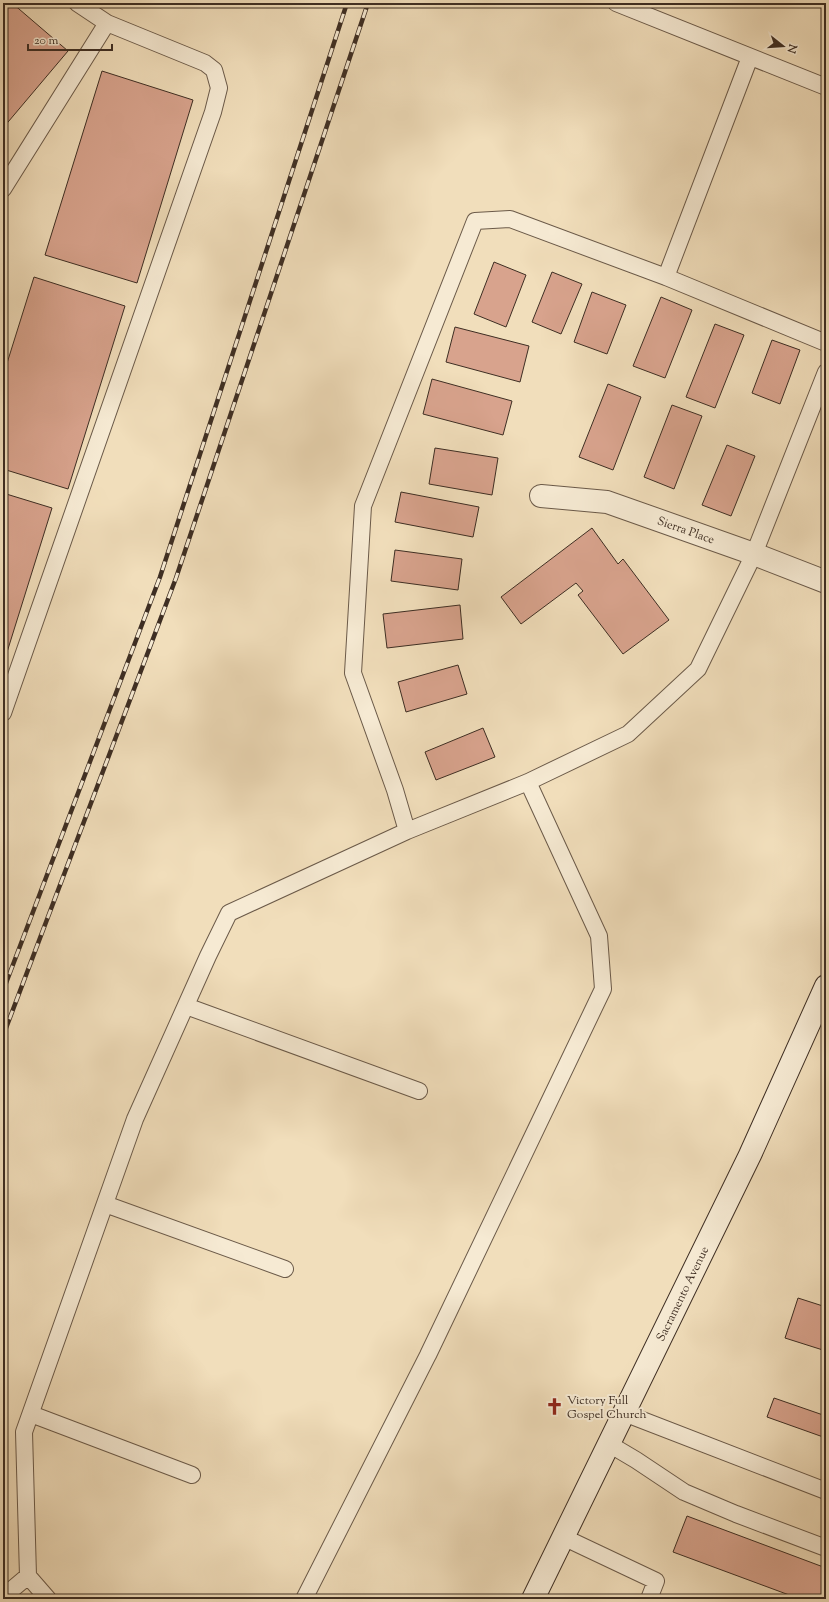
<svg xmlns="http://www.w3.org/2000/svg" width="829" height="1602" font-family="'Sorts Mill Goudy',serif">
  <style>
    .building { fill: #d8a38d; stroke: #3e2e23 }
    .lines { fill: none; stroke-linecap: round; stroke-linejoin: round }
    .service-casing { stroke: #6b5a49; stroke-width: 18 }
    .minor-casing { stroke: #6b5a49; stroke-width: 24 }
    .secondary-casing { stroke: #3e2e23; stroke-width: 24 }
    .service { stroke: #f6ead3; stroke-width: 16 }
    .minor { stroke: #f6ead3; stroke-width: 22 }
    .secondary { stroke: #f6ead3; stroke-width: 22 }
    .rail-casing { stroke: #3e2e23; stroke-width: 4.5 }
    .rail { stroke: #f6ead3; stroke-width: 3; stroke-dasharray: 9; stroke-linecap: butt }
    .labels { text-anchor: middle; stroke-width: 4; stroke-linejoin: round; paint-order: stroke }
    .street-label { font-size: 12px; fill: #3e2e23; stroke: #f6ead3 }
    .poi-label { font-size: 12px; fill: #3e2e23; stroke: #f6ead3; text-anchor: start }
  </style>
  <rect width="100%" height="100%" fill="#f1debb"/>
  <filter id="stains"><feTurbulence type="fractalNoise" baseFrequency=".005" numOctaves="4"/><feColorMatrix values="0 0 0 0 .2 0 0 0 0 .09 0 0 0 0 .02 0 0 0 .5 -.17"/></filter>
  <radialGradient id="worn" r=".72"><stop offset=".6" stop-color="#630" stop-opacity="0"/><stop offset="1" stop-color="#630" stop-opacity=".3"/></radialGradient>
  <path class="building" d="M3,3h9l56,48 -65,77z
    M102,71l91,29 -56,183 -92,-28z
    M494,262l32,13 -20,52 -32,-13z
    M552,272l30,12 -21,50 -29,-12z
    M34,277l91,29 -57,183 -65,-20v-93z
    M592,292l34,13 -19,49 -33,-12z
    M661,297l31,13 -27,68 -32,-12z
    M715,324l29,11 -29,73 -29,-11z
    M455,327l74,19 -9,36 -74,-20z
    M772,340l28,10 -20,54 -28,-11z
    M432,379l80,22 -9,34 -80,-21z
    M608,384l33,13 -28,73 -34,-13z
    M672,405l30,11 -28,73 -30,-12z
    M727,445l28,11 -24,60 -29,-11z
    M435,448l63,10 -6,37 -63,-11z
    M401,492l78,15 -6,30 -78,-15z
    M3,493l49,15 -49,157z
    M592,528l26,36 5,-5 46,61 -46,34 -45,-59 5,-4 -7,-8 -55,41 -20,-27z
    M395,550l67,9 -4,31 -67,-9z
    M460,605l3,34 -76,9 -4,-34z
    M458,665l9,29 -61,18 -8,-30z
    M483,728l12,29 -59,23 -11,-28z
    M798,1298l28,9v44l-41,-13z
    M774,1398l52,18v22l-59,-21z
    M687,1516l139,52v31h-26l-127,-47z"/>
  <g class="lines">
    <defs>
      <path id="service" d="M616,3l210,84
        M3,189l104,-166
        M666,277l84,-220
        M3,713l210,-601 6,-24 -5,-18 -9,-7 -98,-40 -30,-20
        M407,831l-12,-41 -42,-117 10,-167 112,-285 35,-2 156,58 160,66
        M186,1006l233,85
        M105,1204l180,65
        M624,1413l202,78
        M31,1414l161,61
        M609,1444l27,16 48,32 52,22 90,34
        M563,1537l93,44 -7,18
        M3,1597l25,-21
        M48,1599l-20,-23 -4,-144 111,-313 73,-163 21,-43 178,-82 121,-49 100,-48 70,-65 56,-115 72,-182
        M304,1599l124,-244 175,-366 -4,-53 -71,-154"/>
      <g id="minor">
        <path id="s1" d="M541,496l66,6 147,52 72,28"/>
      </g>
      <g id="secondary">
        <path id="s2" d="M533,1599l217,-444 76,-169"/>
      </g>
    </defs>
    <use href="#service" class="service-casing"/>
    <use href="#minor" class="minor-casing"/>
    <use href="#secondary" class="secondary-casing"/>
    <use href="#service" class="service"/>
    <use href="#minor" class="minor"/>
    <use href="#secondary" class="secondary"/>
    <defs>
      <path id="rail" d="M3,991l157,-414 187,-574
        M3,1036l173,-458 192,-575"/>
    </defs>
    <use href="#rail" class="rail-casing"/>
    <use href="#rail" class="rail"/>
  </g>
  <defs>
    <symbol id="church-bare" viewBox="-9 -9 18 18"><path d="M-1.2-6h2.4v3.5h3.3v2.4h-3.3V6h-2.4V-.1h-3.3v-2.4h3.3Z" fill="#8f2418" stroke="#f6ead3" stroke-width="2.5" paint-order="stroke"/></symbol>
  </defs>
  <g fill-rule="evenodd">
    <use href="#church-bare" x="542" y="1394" width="25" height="25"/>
  </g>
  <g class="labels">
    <g class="street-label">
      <text dy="4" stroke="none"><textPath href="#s1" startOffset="150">Sierra Place</textPath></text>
      <text dy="4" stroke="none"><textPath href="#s2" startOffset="340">Sacramento Avenue</textPath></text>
    </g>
    <g class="poi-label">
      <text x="567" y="1404">Victory Full<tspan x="567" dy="14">Gospel Church</tspan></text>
    </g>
  </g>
  <rect width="829" height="1602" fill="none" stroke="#f1debb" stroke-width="16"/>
  <rect x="4" y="4" width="821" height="1594" fill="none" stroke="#3e2e23" stroke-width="2"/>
  <rect x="8" y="8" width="813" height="1586" fill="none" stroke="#3e2e23"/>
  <g transform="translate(783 46) rotate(107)" stroke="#f6ead3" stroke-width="3" paint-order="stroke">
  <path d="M0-3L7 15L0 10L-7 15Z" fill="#3e2e23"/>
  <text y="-6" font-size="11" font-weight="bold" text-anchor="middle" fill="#3e2e23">N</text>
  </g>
  <path d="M28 44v6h84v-6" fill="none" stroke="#3e2e23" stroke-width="2"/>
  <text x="34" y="44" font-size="12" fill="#3e2e23" stroke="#f6ead3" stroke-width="3" paint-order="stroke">20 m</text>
  <rect width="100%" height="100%" filter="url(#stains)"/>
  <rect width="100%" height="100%" fill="url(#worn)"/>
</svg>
